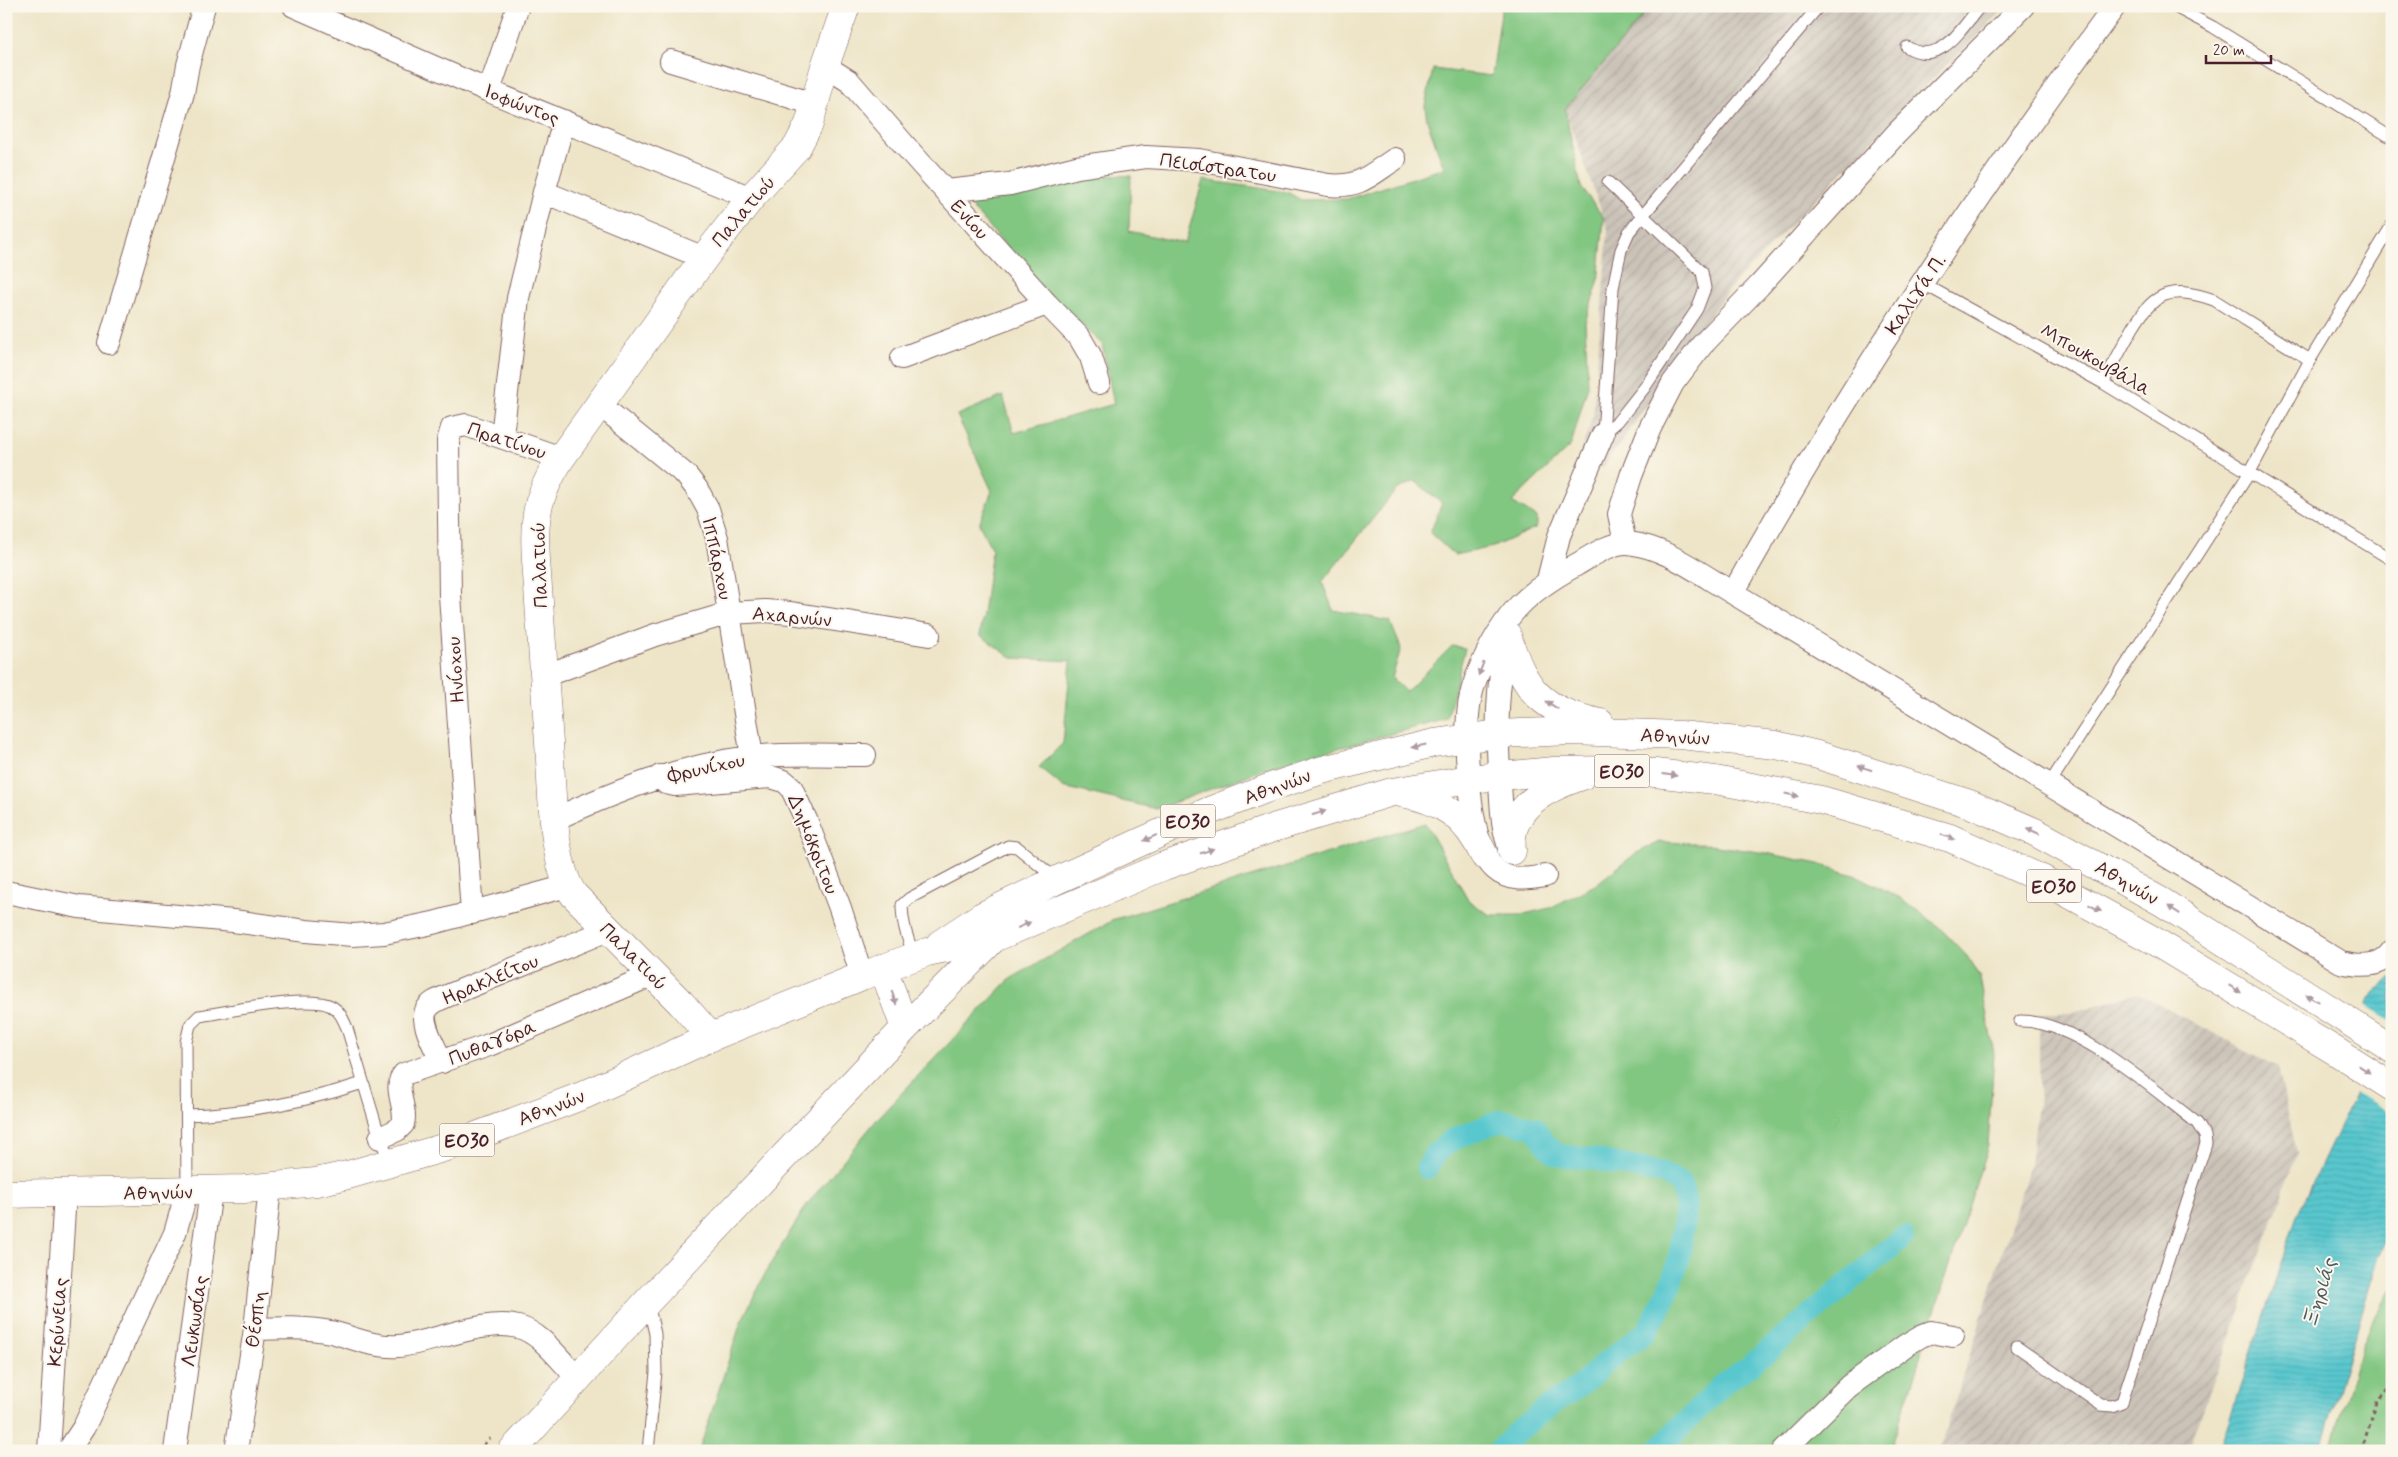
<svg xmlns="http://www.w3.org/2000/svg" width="2398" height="1457" font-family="Mynerve,sans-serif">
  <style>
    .industrial { fill: url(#industrial-furrows) }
    .green { fill: #81c681; stroke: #667256 }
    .water { fill: url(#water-rules); stroke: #52737c }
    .pier { fill: #eee5c8 }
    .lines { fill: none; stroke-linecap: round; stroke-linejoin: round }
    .canal { stroke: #59c7ce; stroke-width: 22 }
    .service-casing { stroke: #836462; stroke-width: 13 }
    .minor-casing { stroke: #836462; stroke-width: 24 }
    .tertiary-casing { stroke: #836462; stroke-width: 29 }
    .primary-casing { stroke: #836462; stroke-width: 29 }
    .path { stroke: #836462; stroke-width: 3; stroke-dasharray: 4 4; stroke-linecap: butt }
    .service { stroke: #fff; stroke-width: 11 }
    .minor { stroke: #fff; stroke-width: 22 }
    .tertiary { stroke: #fff; stroke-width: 28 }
    .primary { stroke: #fff; stroke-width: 28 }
    .oneway { fill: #ae9aa0 }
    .labels { text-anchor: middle; stroke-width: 4; stroke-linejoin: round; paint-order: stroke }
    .shield { fill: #fbf7ec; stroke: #7f6065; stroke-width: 1 }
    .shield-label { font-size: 19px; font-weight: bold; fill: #4a1f2b }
    .street-label { font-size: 20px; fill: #4a1f2b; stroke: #fbf7ec }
    .water-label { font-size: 21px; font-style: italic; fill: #4f5a64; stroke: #fbf7ec }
  </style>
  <defs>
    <pattern id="industrial-furrows" width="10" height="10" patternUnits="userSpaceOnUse" patternTransform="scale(1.25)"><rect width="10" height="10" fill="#cbc3b8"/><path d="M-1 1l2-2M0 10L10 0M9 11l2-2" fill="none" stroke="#b0a79e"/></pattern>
    <pattern id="water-rules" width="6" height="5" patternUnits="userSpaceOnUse" patternTransform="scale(1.25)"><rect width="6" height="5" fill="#59c7ce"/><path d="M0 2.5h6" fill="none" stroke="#4faab1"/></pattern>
  </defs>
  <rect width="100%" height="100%" fill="#fbf7ec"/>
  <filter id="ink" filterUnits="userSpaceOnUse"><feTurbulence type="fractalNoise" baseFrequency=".02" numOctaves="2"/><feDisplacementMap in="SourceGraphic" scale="10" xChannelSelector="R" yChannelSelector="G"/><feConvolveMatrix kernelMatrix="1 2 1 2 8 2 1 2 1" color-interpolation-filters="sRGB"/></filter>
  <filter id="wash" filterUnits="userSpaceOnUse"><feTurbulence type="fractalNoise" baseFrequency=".0096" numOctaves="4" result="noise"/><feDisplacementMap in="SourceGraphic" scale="20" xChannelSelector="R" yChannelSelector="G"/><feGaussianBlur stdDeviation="1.12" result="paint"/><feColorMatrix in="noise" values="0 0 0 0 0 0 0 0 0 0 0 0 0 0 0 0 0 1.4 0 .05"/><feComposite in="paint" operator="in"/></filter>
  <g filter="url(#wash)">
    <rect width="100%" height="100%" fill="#eee5c8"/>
    <path class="industrial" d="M1651,6h356l-78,76 -201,208 -125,178 -23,-15 13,-37 15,-186 -43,-121z
      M2138,993l140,74 19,87 -109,297h-249l91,-286 9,-68v-84h31z"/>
    <path class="green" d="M1502,6h149l-86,103 16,78 23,31 -6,65 -13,39 3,63 -17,60 -59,57 25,15v10l-44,20 -39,8 -24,-22 12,-30 -27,-22 -19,9 -74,92 11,28 57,11 11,27 -9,30 14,14 46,-46 13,2 -18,71 -172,46 -118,44 -94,-22 -24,-20 24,-24 8,-82 -59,-3 -32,-23 12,-85 -13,-26 13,-33 -35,-76 46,-19 11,37 100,-29 -12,-60 -58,-55 -77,-87c19,-3 39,-5 58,-10 38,-8 66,-19 106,-16l-2,55 56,12 18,-63 84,12 14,8 46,-1 97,-31 -17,-48 -2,-14 8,-37 59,7z
      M1425,823l44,78 21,14h30l30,-7 45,-23 40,-31 24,-12 36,1 71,10 53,11 41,13 40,21 37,27 30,31 13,22 14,76 -6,92 -98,305h-1191l42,-129 27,-54 40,-65 71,-86 131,-138 105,-60z
      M2392,1289v162h-62l32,-105 12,-28z"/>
    <path class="water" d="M2392,976v252l-13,28 -59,195h-101l77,-233 58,-121 5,-18 4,-65 6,-16z"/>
    <path class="pier" d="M2364,1004l28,18v92l-39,-23 3,-13 4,-64z"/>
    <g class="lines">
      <path class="canal" d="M1427,1168l8,-14 15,-13 51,-21 34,8 11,17 11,10 36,4 68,14 20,10 5,24 -7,52 -12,35 -20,37 -42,32 -25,23 -25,16 -37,29 -19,20
        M1657,1451l66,-67 28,-19 152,-128"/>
    </g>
  </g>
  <g filter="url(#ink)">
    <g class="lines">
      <defs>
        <path id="service" d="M2173,6l40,21 179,111
          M1907,47c34,20 54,-18 73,-41
          M1922,283l181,100 289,177
          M2103,383c9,-16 17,-32 26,-48 23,-42 39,-51 85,-35l96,60
          M1603,434l10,-146 8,-38 8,-18 190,-226
          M1603,434l15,-13 27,-34 52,-78 8,-21 -3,-16 -94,-90
          M2048,786l202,-314 60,-112 82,-135
          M914,956c-6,-17 -12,-32 -12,-51l8,-7 98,-52 9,1 39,32
          M187,1115c62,-2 118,-13 176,-32
          M187,1191l-1,-149 4,-17 9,-9c27,-4 111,-22 132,-10 9,5 12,13 16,22l33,110 11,26
          M2017,1347l84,58 11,1 10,-4 84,-258 -1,-8 -8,-13c-44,-34 -121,-103 -177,-102
          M648,1451l8,-79 -1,-38 -7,-31"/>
        <path id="minor" d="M294,6l195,85 262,107
          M671,61l143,43
          M825,66l24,15 65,75 133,148 33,34 11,19 8,26
          M489,91l29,-85
          M946,191l64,-7 67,-17 69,-10 53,3 129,25c32,3 42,-10 67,-26
          M544,192l160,66
          M109,343l74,-250 5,-28 16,-59
          M902,358l145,-54
          M600,405l86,70 11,14 11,20 9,29 35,219
          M502,436l16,-138 26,-106 20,-71
          M1625,543l-6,-29 12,-38 19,-48 23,-45 29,-38 57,-59 137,-152 127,-128
          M1548,580l11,-44 44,-102
          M1733,593c114,-204 244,-399 382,-587
          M1508,633c-12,54 -12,97 -8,152 2,22 1,43 10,63
          M544,676l111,-41 75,-22 35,-2 26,2 138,22
          M660,776l6,7 9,2 96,-8 13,4 7,6 16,35 33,86 22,68
          M555,819c63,-29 126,-53 195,-62 38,-4 77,-2 115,-2
          M1545,876c-16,3 -36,6 -50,-7 -27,-24 -30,-119 -27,-154 1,-16 7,-36 14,-51 23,-51 45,-72 94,-99 14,-8 35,-23 52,-22 38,4 72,31 105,50l608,369c17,4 40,7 51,-11
          M6,892l73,15 154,14 73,10 47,4 31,-2 49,-10 134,-37
          M472,913l-22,-318 -2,-154 4,-13 14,-3 95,33
          M442,1062c-6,-12 -23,-42 -15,-53 4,-7 13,-10 20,-13l161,-66
          M380,1138l17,-8 6,-6c5,-15 -11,-37 1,-50l85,-29 163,-70
          M255,1329c25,-1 50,-2 76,3 21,5 43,16 67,14 35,-3 86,-28 120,-19 24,6 42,34 60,51
          M49,1451l16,-257
          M68,1451l16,-24 91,-194 12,-42
          M175,1451l36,-260
          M236,1451l19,-122 15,-142
          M1783,1451l66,-65 57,-41 15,-9 10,-4 22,4"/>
        <path id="tertiary" d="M883,968l22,60
          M711,1037l-30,-34 -107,-108c-23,-31 -22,-113 -25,-152 -4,-61 -9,-122 -13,-183 -3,-44 1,-64 25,-102l143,-200 47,-60 46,-51 12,-23 16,-58 21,-60
          M512,1451l136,-150 257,-273 89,-90 -6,-11"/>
        <path id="primary" d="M1507,635c18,57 34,75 93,88
          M1401,793c42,7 65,24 83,62
          M1512,851c-5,-44 34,-63 70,-75
          M940,944l42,-28 75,-36 152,-69 62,-24 51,-17 112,-27 64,-9 73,-3 109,4 96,10 42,10 152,49 65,28 127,70 230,147
          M6,1194l238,-5 72,-7 32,-7 102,-29 134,-51 127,-58 151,-61 65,-24 67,-14 170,-72 109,-38 119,-36 77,-13 85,-8 58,-1 43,3 60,7 106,20 129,38 92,41 109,60 186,113 55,35"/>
      </defs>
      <use href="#service" class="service-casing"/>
      <use href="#minor" class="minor-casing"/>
      <use href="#tertiary" class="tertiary-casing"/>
      <use href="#primary" class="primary-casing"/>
      <path class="path" d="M478,1451l12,-13
        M2361,1451l16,-49 15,-17"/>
      <use href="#service" class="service"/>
      <use href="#minor" class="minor"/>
      <use href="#tertiary" class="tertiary"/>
      <use href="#primary" class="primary"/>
    </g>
    <defs><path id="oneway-solid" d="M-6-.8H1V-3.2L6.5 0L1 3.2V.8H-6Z" transform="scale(1.25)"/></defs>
    <g class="oneway">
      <use href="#oneway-solid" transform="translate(1481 669) rotate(111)"/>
      <use href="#oneway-solid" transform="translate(1552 705) rotate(-147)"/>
      <use href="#oneway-solid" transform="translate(1419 746) rotate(168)"/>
      <use href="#oneway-solid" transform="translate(1865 768) rotate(-162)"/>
      <use href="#oneway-solid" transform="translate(1670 775) rotate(7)"/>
      <use href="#oneway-solid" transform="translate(1792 795) rotate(11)"/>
      <use href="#oneway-solid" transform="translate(1319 813) rotate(-18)"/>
      <use href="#oneway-solid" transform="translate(2033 831) rotate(-155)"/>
      <use href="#oneway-solid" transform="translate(1948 837) rotate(19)"/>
      <use href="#oneway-solid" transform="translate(1150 838) rotate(156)"/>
      <use href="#oneway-solid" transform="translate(1207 851) rotate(-19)"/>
      <use href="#oneway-solid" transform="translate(2095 908) rotate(29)"/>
      <use href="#oneway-solid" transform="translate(2174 910) rotate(-147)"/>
      <use href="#oneway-solid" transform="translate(1024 925) rotate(-24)"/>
      <use href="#oneway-solid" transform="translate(2235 989) rotate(31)"/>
      <use href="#oneway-solid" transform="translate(894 998) rotate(71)"/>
      <use href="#oneway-solid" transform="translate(2312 998) rotate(-148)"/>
      <use href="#oneway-solid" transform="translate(2364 1069) rotate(33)"/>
    </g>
  </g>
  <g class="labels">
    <g class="shield">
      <rect x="1594.5" y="754.5" width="55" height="33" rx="4"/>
      <rect x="1160.5" y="804.5" width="55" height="33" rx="4"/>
      <rect x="2026.5" y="869.5" width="55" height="33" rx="4"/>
      <rect x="439.5" y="1123.5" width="55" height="33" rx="4"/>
    </g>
    <g class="shield-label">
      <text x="1622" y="778">ΕΟ30</text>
      <text x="1188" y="828">ΕΟ30</text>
      <text x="2054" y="893">ΕΟ30</text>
      <text x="467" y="1147">ΕΟ30</text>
    </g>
    <g class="street-label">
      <text transform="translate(522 104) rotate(22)" y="7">Ιοφώντος</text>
      <text transform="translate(1218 167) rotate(8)" y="7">Πεισίστρατου</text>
      <text transform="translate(743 211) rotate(-50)" y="7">Παλατιού</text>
      <text transform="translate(970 219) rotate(48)" y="7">Ενίου</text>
      <text transform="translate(1915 294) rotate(-56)" y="7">Καλιγά Π.</text>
      <text transform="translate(2096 359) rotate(30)" y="7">Μπουκουβάλα</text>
      <text transform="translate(507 440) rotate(18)" y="7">Πρατίνου</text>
      <text transform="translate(718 558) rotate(78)" y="7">Ιππάρχου</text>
      <text transform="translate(539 565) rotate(-92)" y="7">Παλατιού</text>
      <text transform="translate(792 616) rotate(5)" y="7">Αχαρνών</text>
      <text transform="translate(455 670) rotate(-94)" y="7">Ηνίοχου</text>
      <text transform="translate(1675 736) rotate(3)" y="7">Αθηνών</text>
      <text transform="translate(706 767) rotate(-12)" y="7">Φρυνίχου</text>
      <text transform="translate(1277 786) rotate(-20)" y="7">Αθηνών</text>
      <text transform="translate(814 844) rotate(68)" y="7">Δημόκριτου</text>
      <text transform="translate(2127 882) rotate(30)" y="7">Αθηνών</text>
      <text transform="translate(634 956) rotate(45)" y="7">Παλατιού</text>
      <text transform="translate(490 979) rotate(-23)" y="7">Ηρακλείτου</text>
      <text transform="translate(492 1042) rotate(-22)" y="7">Πυθαγόρα</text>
      <text transform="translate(551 1107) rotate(-21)" y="7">Αθηνών</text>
      <text transform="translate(158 1192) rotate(-1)" y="7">Αθηνών</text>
      <text transform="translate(255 1319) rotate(-83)" y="7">Θέσπη</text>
      <text transform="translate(194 1321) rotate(-82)" y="7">Λευκωσίας</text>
      <text transform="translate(57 1322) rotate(-86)" y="7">Κερύνειας</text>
    </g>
    <g class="water-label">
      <text transform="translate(2319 1293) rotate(-73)" y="7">Ξηριάς</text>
    </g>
  </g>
  <rect width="2398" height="1457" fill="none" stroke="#fbf7ec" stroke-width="25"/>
  <path d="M2206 55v8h65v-8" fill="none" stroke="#4a1f2b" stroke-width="2.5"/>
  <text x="2213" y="55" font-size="15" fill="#4a1f2b" stroke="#fbf7ec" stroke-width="4" paint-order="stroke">20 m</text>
</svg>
